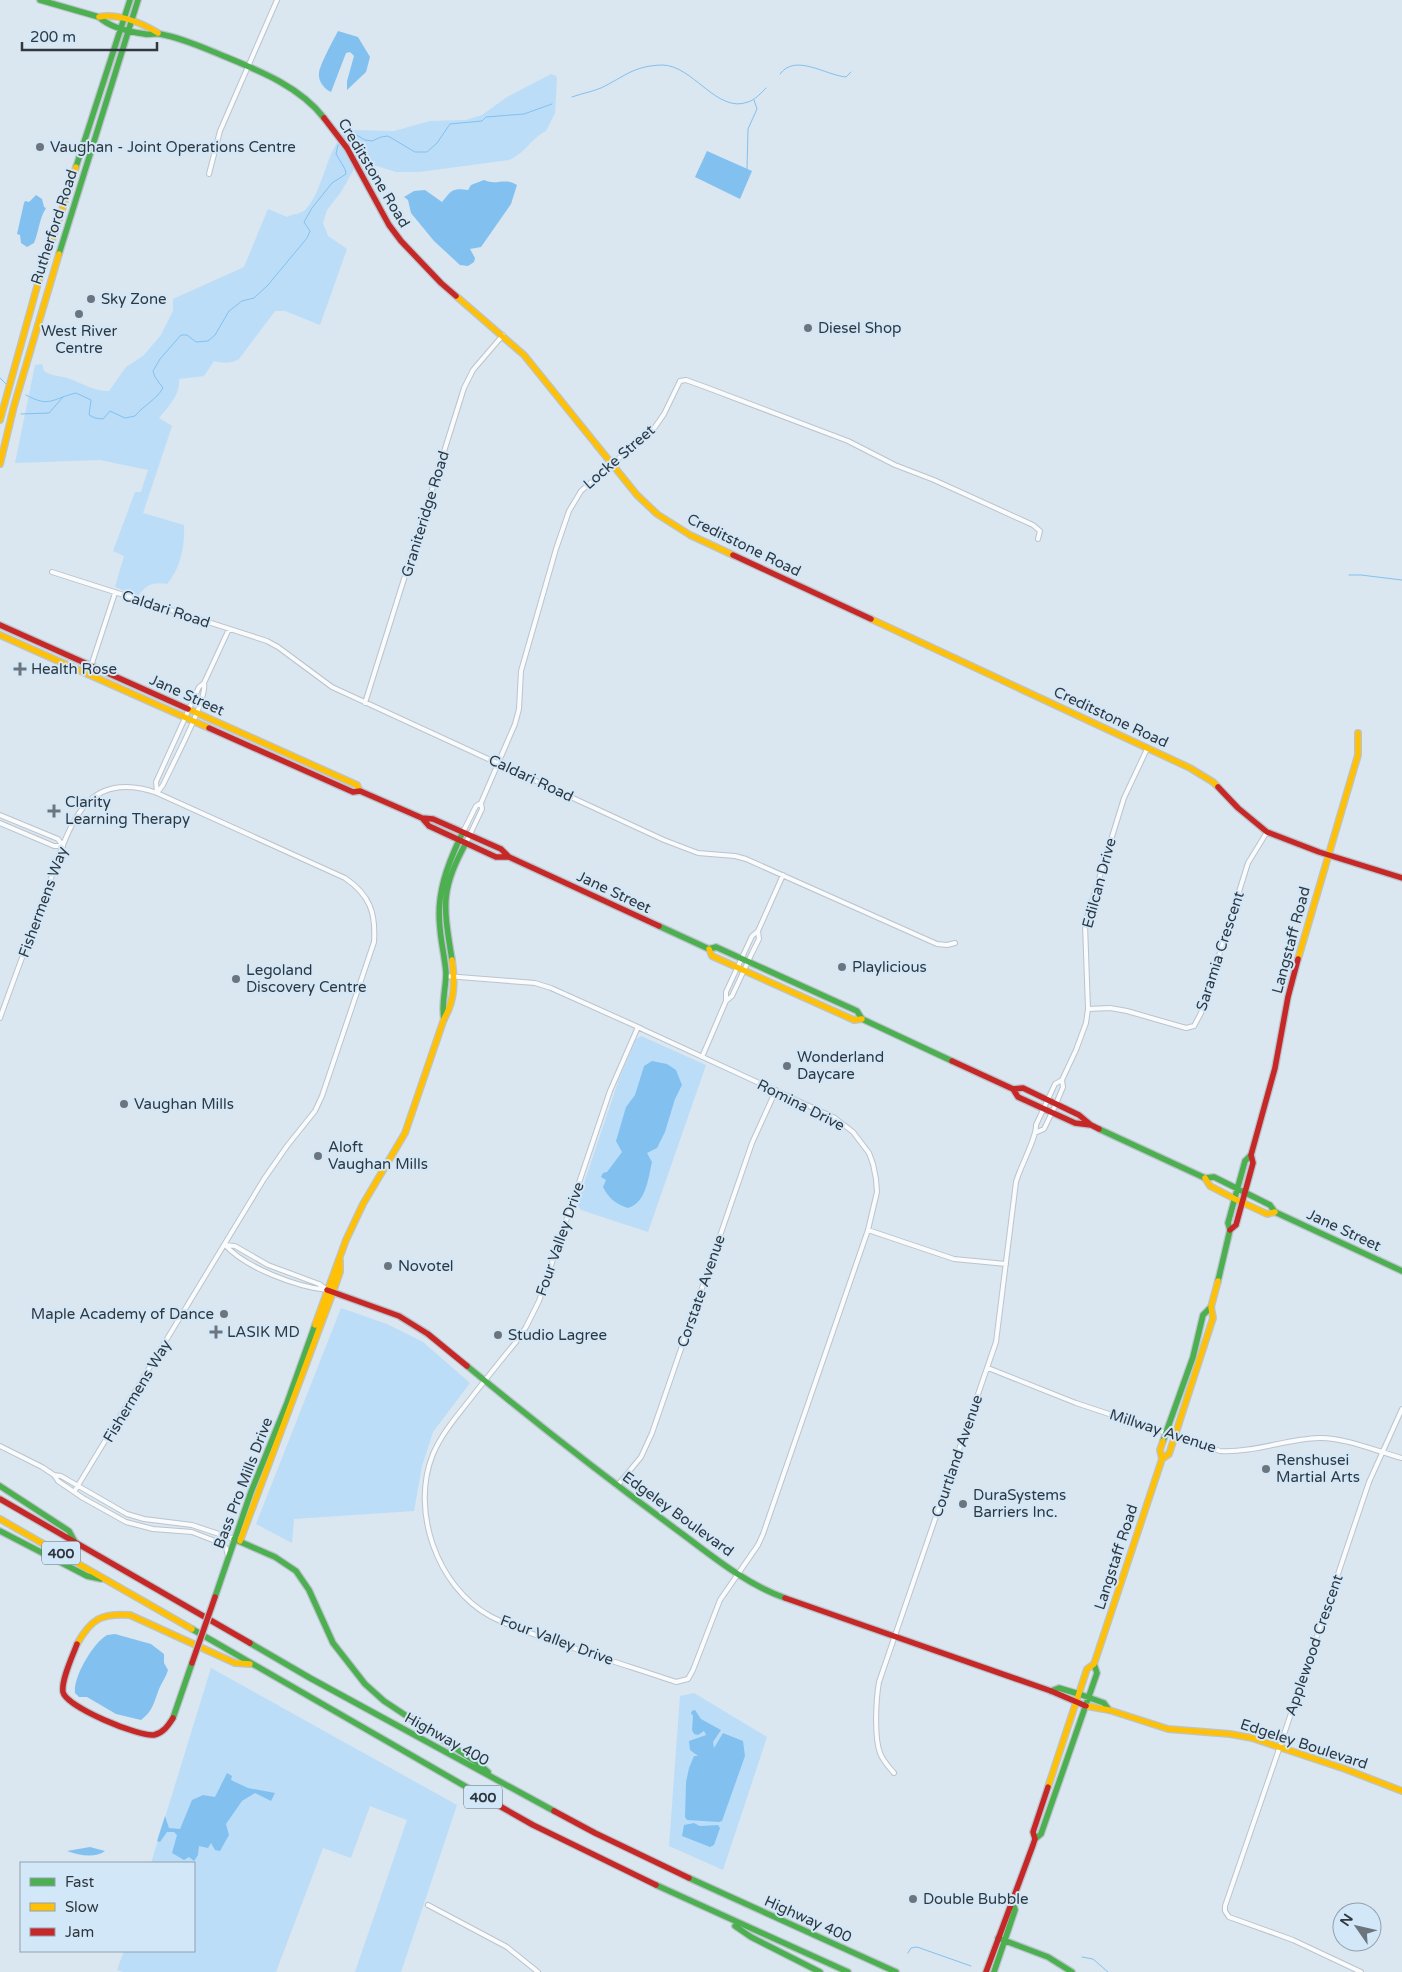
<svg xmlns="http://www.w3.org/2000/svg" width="1402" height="1972" font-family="'Varela Round',sans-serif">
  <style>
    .green { fill: #bcddf7 }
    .water { fill: #82c1ef }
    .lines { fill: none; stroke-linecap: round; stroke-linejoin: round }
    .stream { stroke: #82c1ef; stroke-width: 1 }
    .street-casing { stroke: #bbc4cc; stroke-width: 6 }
    .fast-casing { stroke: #bbc4cc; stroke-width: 8 }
    .slow-casing { stroke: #bbc4cc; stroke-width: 8 }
    .jam-casing { stroke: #bbc4cc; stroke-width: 8 }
    .street { stroke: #f9fbfd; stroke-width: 4 }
    .fast { stroke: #4caf50; stroke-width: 5.5 }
    .slow { stroke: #ffc107; stroke-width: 5.5 }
    .jam { stroke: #c62828; stroke-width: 5.5 }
    .jam-bridge-casing { stroke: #bbc4cc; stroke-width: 8; stroke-linecap: butt }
    .jam-bridge { stroke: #c62828; stroke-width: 5.5 }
    .poi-dot { fill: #6c757d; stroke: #d2e7f8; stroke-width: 2 }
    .labels { text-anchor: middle; stroke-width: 4; stroke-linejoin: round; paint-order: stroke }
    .shield { fill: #d2e7f8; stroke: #616c76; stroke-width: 1 }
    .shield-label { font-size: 14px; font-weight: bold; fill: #30383f }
    .poi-label { font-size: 15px; fill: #30383f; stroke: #d2e7f8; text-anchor: start }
    .street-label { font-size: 15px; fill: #30383f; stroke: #d2e7f8 }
  </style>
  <rect width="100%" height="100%" fill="#dae6f0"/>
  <path class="green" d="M551,74l5,2 1,3 -2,34 -9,18c-16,8 -19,21 -37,29l-90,12h-23l-19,-6h-16l-7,3 -13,23 -14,18 -4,13 5,13 19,13 -27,76 -35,-14h-10l-36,48c-8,5 -16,4 -25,2l-10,15 -25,3c2,15 -11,28 -20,39l13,8 -29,87 41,12c1,20 -3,43 -17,59 -14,-2 -20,0 -29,12l-23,-9 9,-31 -11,-5 22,-59h6l7,-22 -48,-10 -85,3 20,-98 7,-1 2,7c7,5 16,5 23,7 15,5 26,13 42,13l17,-24 17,-11 18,-21 12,-24v-12l71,-32 24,-58 19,8c5,-3 14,-3 18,-7 19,-18 21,-64 43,-80l46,1 36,-10 36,-1 16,-5 25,-18z
    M641,1036l65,29 -58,167 -67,-22 -4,-6 42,-125 17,-40z
    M341,1308l46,16 36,18 47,41 -37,49 -11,34 -8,45 -120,8 -2,24 -36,-19z
    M211,1668l246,137 -56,167h-46l52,-152 -37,-14 -19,52 -28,-10 -47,124h-153l-6,-2 7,-19h70v-88h-43z
    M694,1693l73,44 -44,133 -54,-24 11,-150z"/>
  <path class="water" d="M338,31l20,6 12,20 -4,15 -19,18v-9l7,-25 -4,-4 -4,1 -15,39c-7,-3 -13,-11 -12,-19 1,-9 14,-32 19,-42z
    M707,151l45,20 -12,28 -45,-22z
    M484,180c12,6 21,-3 33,5l-6,19 -30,43 -11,2 5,9 -1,4 -6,4 -8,-1 -26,-24 -23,-28 -3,-13 -4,-3 10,-6 11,-1 17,12c10,-12 10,-14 26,-12l3,-5z
    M36,195l6,4 2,8 2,1c-7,11 -7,23 -12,35l-7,4 -6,-4 -1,-8 -3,-1 7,-31 1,-2 4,1z
    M652,1061l15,3 9,6 6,15 -7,14 -10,33 -8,16 -10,5 5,9c-4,17 -6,41 -24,46 -12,-4 -19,-9 -25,-21l3,-7 -5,-3 2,-4 4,-1 15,-20 -6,-11 10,-34 9,-12 9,-29z
    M115,1634l36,10 13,10v9l4,7c-2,7 -6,12 -9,19 -5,13 -6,22 -18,31l-25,-6 -29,-17h-8l-4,-4c-2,-16 18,-50 32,-58 1,0 8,-1 8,-1z
    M695,1710l6,9 20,11 -8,12 1,6 9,-15 20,8 2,15 -23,65 -3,1 -32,-2 -2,-3 1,-35 3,-14 5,-12h4l-8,-6 -1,-9 17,-6 -2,-4 -6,4 -4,-1 -2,-4 1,-14 -2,-3 1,-2z
    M227,1773l5,3 -1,4 17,8 27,5 -4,8 -16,-8 -13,8 -16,23 3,11 -9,16 -5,-1 -4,-7 -3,5 -9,-2 -1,9 -4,6 -5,-4 -5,3 -12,-7 5,-18 -3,-3h-7l-7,10 -3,-1 8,-25 4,12 11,1 12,-29 11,-5 12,2z
    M694,1823l6,3 18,-1 2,3 -6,17 -4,2 -28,-11 2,-11z
    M90,1847l15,4c-11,8 -26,4 -38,0z"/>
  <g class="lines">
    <path class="stream" d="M780,74c15,-21 45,1 66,3l5,-5
      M572,97c11,-4 24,-6 33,-11 23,-12 30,-20 57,-21 31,0 55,49 86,37 7,-2 13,-9 18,-14
      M347,133h6l12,7 7,1 9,-4 7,-1 27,16h12l10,-9 13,-19 32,-3 4,-4 38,-3 28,-10
      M747,169l1,-40 9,-20 -3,-9
      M0,378l6,6
      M26,395c24,13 25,4 50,-2l15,7 -2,15 6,3 8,1 7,-8 15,7 10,-2c9,-11 21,-16 28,-28l-8,-11 -2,-6 7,-12 21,-24h6l9,7 12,-1 7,-6 14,-24 13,-10 12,-3 14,-13 39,-47 3,-7 -6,-9 8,-14 20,-25 14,-9 -1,-5 -9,-15 2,-9
      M21,414l28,-1 14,-16
      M1349,575h12l41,5
      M908,1953l3,-5 6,-1 54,19
      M1082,1957l11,2 15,13"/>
    <defs>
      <path id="street" d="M209,174l11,-43 57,-131
        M52,572l215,69 11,6 54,40 332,153 34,13 37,3 11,3 191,85 10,1 8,-2
        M91,666l24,-73
        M365,703l99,-315 9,-18 30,-35
        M157,793l-1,-11 43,-95 5,-4 25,-54
        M157,793l6,-8c8,-18 45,-86 41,-102
        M0,815l58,24 5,7
        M0,823l54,23h9
        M463,832l13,-26 5,-3 34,-79 4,-15 2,-38 35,-122 13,-38 12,-20 74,-64 9,-13 16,-33 6,-1 22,8 140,53 47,24 39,15 99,45 7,6 -2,8
        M466,843l16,-34 -1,-6
        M446,976l89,7 16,5 87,39 6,3 191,88 18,14 16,21 4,11 3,15 1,13 -9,38 -105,304 -5,11 -38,55 -27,70 -5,9 -12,3c-42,-14 -84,-27 -126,-42 -20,-7 -41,-14 -60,-24 -53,-29 -80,-106 -57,-162 9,-21 24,-38 38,-56 15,-19 30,-38 45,-56l10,-15 13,-26 71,-210 28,-64
        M726,1001l6,-5 20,-43 7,-14 -1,-8
        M1088,1009l22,-1 17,3 59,17 8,-2 7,-13 47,-150 19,-31
        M0,1018c16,-45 33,-89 49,-134 9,-25 19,-60 37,-80 19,-21 47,-20 71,-11l188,85c25,17 31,35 29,64l-52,154 -7,15 -28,35 -23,33 -190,313
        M702,1057l24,-56v-9l26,-56 6,-5 25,-56
        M1037,1132l7,-3 12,-25 7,-17 -1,-7
        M868,1230l86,29 52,5
        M225,1245c21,23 72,42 102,45
        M225,1245l10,1 33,19 51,19 7,5
        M988,1368l88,35 144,48c34,2 66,-12 99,-13 24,-1 60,14 83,20
        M0,1446l42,21 12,8 4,6 25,17 43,24 27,7 39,3 31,12 3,4 2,8
        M54,1475l7,1 66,38 17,5 48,6 42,14
        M617,1486l24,-29 11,-24 100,-290 24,-53
        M894,1773c-5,-6 -11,-12 -14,-20 -6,-16 -4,-54 -1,-71l117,-340 20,-160c4,-15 21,-45 20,-57l19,-41 7,-4 14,-30 10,-27 2,-14 -3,-85 39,-126 23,-49
        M428,1905l79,42 31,25
        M1361,1972l-68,-32 -64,-23 -4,-6v-5l52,-151 92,-273 33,-73"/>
      <path id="fast" d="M40,0l59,17c10,10 32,15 46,17 5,1 10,-1 15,0 18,3 37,11 54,18 38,16 84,32 110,66
        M76,167l54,-167
        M59,254l79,-254
        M659,926l50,23 7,-2 141,64 5,8 90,42
        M452,960c-8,-52 -13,-69 14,-117
        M444,1019c-3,-15 2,-30 2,-46 -1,-15 -5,-30 -6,-45 -4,-34 7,-62 21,-92
        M1099,1129l106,49 9,-1 56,28 5,7 127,59
        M1218,1281l12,-51 -2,-7 17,-62 6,-6
        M467,1366c69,57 138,111 210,164 34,25 68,54 108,68
        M1163,1441l30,-84 10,-42 8,-8
        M0,1486l69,45 6,11
        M0,1531l87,45 14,3
        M234,1539l41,18 21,14 13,19 24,53 32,41 19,17 95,63 9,8
        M215,1597l36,-105 36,-89 28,-78
        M192,1629l304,175
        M250,1643l60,35 244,133
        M1051,1691l8,-3 20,6 25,9 5,7
        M173,1718l19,-55
        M1035,1839l6,-5 56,-161 -3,-9
        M689,1878l207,94
        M656,1885l192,87
        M735,1926l16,11 69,35
        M998,1938l50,19 24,15
        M994,1972l21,-62 -2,-8"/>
      <path id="slow" d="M99,17c19,-4 43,6 59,16
        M456,296l68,59 113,140 20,19 33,21 43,20
        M0,420l38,-137 38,-116
        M0,464l14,-58 45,-152
        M871,619l319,149 23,14 5,5
        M0,635l209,93
        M188,709l169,76 3,6
        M709,949l3,7 142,64 8,-1
        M1298,959l60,-204v-22
        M1205,1178l5,8 25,13 32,15 8,-2
        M315,1325l31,-85 17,-36 42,-71 39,-114c11,-19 11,-37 8,-59
        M1162,1459l7,-5 44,-136 -2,-11 7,-26
        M0,1519l192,110
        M240,1541l93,-249 7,-20v-11
        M77,1644c14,-25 24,-31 53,-29l105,48 15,1
        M1086,1706l23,4 59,19 62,5 22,4 93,31 57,22
        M1048,1787l39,-118 7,-5 68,-205 -2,-9 3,-9"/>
      <path id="jam" d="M324,118l23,30 42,77 12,16 40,42 15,13
        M733,555l138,64
        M0,625l188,84
        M209,728l144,64 7,-1 62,27 7,8 67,31h13
        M1218,787l20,21 29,24 52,20 83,26
        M422,818l11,1 68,30 8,8 150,69
        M952,1061l61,28 10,-1 56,27 12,10 8,4
        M1013,1089l5,8 57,26 16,2
        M1230,1230l6,-5 17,-62 -2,-8 24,-87 13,-71 10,-38
        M327,1290l72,26 29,18 39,32
        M0,1499l250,144
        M785,1598l266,93 35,15
        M77,1644c-4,11 -16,36 -14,48 3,15 76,45 91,43 9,-2 14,-9 19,-17
        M496,1804l37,21 123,60
        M554,1811l41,22 94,45
        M986,1972l47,-127 2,-6 -2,-7 15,-45"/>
    </defs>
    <use href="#street" class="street-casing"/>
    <use href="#fast" class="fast-casing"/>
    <use href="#slow" class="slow-casing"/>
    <use href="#jam" class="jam-casing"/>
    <use href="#street" class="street"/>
    <use href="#fast" class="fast"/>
    <use href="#slow" class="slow"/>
    <use href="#jam" class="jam"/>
    <defs>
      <path id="jam-bridge" d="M192,1663l23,-66"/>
    </defs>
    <use href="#jam-bridge" class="jam-bridge-casing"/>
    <use href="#jam-bridge" class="jam-bridge"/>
  </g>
  <g class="poi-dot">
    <circle cx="40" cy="147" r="5"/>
    <circle cx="91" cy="299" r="5"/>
    <circle cx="79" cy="314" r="5"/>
    <circle cx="808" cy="328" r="5"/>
    <path d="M17.5 661.5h5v5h5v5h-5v5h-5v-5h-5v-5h5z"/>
    <path d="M51.5 803.5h5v5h5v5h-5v5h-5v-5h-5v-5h5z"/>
    <circle cx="842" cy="967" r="5"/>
    <circle cx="236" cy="979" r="5"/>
    <circle cx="787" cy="1066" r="5"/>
    <circle cx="124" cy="1104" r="5"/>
    <circle cx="318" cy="1156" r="5"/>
    <circle cx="388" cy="1266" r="5"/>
    <circle cx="224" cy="1314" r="5"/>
    <path d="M213.5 1324.5h5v5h5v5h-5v5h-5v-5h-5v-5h5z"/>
    <circle cx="498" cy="1335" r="5"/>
    <circle cx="1266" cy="1469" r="5"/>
    <circle cx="963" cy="1504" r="5"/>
    <circle cx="913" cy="1899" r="5"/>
  </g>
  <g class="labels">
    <g class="shield">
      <rect x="42" y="1541.5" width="38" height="23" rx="4"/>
      <rect x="464" y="1785.5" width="38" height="23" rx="4"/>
    </g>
    <g class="shield-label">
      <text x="61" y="1558">400</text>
      <text x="483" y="1802">400</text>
    </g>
    <g class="poi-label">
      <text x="50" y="152">Vaughan - Joint Operations Centre</text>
      <text x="101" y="304">Sky Zone</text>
      <text x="818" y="333">Diesel Shop</text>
      <text x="79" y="336" text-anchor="middle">West River<tspan x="79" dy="17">Centre</tspan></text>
      <text x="31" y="674">Health Rose</text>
      <text x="65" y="807">Clarity<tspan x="65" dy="17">Learning Therapy</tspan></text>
      <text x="852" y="972">Playlicious</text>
      <text x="246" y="975">Legoland<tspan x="246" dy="17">Discovery Centre</tspan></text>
      <text x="797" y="1062">Wonderland<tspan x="797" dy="17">Daycare</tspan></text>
      <text x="134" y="1109">Vaughan Mills</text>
      <text x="328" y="1152">Aloft<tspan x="328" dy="17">Vaughan Mills</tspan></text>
      <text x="398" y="1271">Novotel</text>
      <text x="214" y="1319" text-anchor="end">Maple Academy of Dance</text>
      <text x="227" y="1337">LASIK MD</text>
      <text x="508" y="1340">Studio Lagree</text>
      <text x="1276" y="1465">Renshusei<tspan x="1276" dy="17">Martial Arts</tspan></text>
      <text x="973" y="1500">DuraSystems<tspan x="973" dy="17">Barriers Inc.</tspan></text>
      <text x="923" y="1904">Double Bubble</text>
    </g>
    <g class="street-label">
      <text transform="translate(374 173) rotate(59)" y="5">Creditstone Road</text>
      <text transform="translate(54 227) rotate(-72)" y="5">Rutherford Road</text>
      <text transform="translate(619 457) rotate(-41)" y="5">Locke Street</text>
      <text transform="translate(425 514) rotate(-73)" y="5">Graniteridge Road</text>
      <text transform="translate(744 545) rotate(26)" y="5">Creditstone Road</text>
      <text transform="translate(166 609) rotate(18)" y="5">Caldari Road</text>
      <text transform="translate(187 695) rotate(24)" y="5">Jane Street</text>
      <text transform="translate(1111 717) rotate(25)" y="5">Creditstone Road</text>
      <text transform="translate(531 778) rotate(25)" y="5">Caldari Road</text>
      <text transform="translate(1099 883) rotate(-75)" y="5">Edilcan Drive</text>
      <text transform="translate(614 892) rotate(25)" y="5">Jane Street</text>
      <text transform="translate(43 902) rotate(-70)" y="5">Fishermens Way</text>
      <text transform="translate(1291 940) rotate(-75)" y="5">Langstaff Road</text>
      <text transform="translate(1220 951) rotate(-72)" y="5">Saramia Crescent</text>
      <text transform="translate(801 1105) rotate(27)" y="5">Romina Drive</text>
      <text transform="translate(1344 1230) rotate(25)" y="5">Jane Street</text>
      <text transform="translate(560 1239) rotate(-71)" y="5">Four Valley Drive</text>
      <text transform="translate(701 1291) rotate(-71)" y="5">Corstate Avenue</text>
      <text transform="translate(137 1391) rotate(-59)" y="5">Fishermens Way</text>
      <text transform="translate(1163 1431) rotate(18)" y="5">Millway Avenue</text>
      <text transform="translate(957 1456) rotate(-71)" y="5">Courtland Avenue</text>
      <text transform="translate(243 1483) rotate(-69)" y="5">Bass Pro Mills Drive</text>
      <text transform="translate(678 1514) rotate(36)" y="5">Edgeley Boulevard</text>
      <text transform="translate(1116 1557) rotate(-72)" y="5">Langstaff Road</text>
      <text transform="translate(557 1640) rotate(20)" y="5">Four Valley Drive</text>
      <text transform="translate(1314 1645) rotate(-71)" y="5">Applewood Crescent</text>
      <text transform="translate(447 1739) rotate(29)" y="5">Highway 400</text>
      <text transform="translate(1304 1744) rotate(18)" y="5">Edgeley Boulevard</text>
      <text transform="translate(808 1919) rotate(24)" y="5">Highway 400</text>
    </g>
  </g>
  <rect x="20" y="1862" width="175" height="90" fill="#d2e7f8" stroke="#91a1ae"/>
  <rect x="30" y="1878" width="25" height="8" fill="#4caf50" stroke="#91a1ae"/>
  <text x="65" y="1887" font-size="15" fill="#30383f">Fast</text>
  <rect x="30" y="1903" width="25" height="8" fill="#ffc107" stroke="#91a1ae"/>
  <text x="65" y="1912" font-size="15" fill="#30383f">Slow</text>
  <rect x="30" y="1928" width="25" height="8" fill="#c62828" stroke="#91a1ae"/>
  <text x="65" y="1937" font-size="15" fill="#30383f">Jam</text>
  <g transform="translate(1357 1927) rotate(304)"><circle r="24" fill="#d2e7f8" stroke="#91a1ae"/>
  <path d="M0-4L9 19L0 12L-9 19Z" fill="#6c757d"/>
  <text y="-8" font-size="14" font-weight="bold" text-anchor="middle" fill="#30383f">N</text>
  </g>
  <path d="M22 42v8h135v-8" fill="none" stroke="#30383f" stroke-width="2.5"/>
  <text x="30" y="42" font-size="15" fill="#30383f" stroke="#d2e7f8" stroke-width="4" paint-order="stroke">200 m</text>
</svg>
